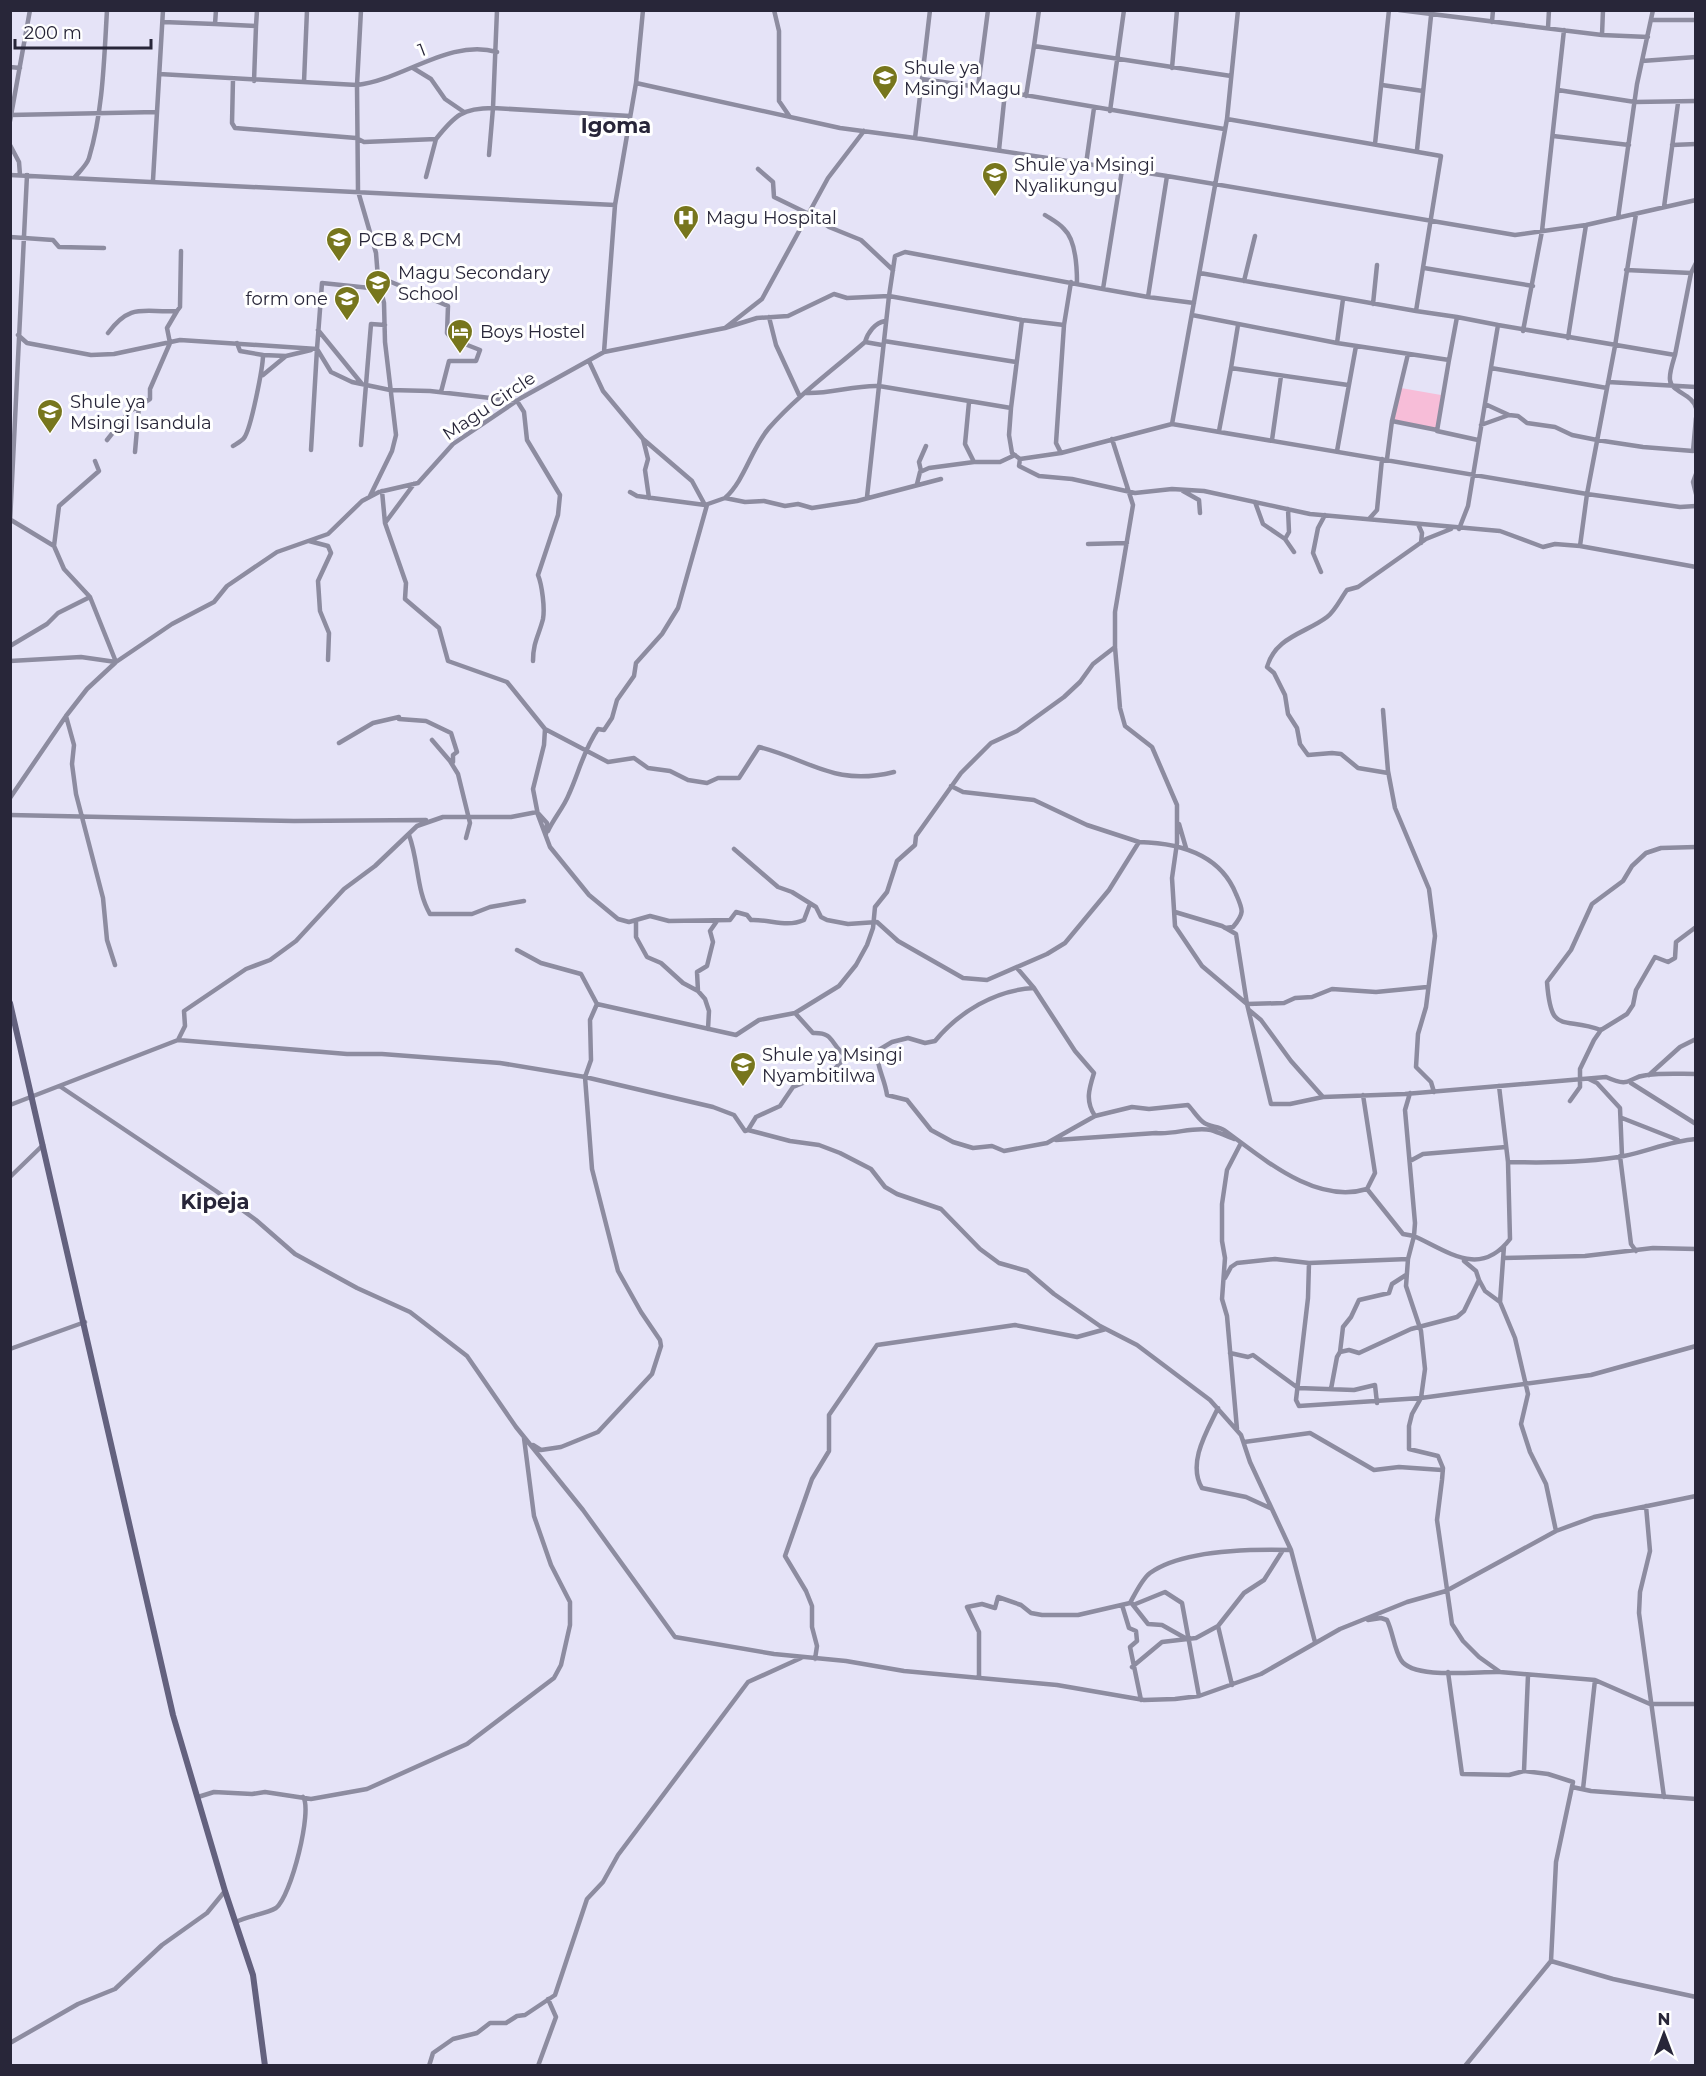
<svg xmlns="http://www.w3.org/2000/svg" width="1706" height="2076" font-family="Montserrat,sans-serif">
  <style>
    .green { fill: #f7bdd8 }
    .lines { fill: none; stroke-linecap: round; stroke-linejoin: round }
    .street { stroke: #8d8ca0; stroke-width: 4.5 }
    .secondary { stroke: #63617e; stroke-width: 6 }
    .labels { text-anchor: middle; stroke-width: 6; stroke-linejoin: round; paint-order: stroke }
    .street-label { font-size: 18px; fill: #282639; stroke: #fff }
    .poi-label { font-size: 18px; fill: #282639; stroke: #fff; text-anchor: start }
    .quarter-label { font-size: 21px; font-weight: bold; fill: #282639; stroke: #fff }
  </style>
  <rect width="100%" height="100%" fill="#e5e3f7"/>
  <path class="green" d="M1401,388l40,7 -4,35 -43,-9z"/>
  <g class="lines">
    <path class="street" d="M216,10l-1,14 41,2 -2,55
      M361,10l-4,75 1,106 18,62 2,25 6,25 1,39 11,93 -4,16 -22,45
      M497,10l-4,98 137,8
      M774,10l5,21v70l11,16
      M930,10l-8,69 56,8 10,-77
      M1039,10l-5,36 197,30
      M1238,10l-11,109 -55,305 415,70 28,-148 21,-132
      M1399,10l203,25 46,2
      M1652,20h44
      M163,22l52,2
      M1492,22l1,-12
      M256,26l1,-16
      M1548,28l1,-18
      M1602,35l1,-25
      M1642,61l54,-4
      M10,67l10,1
      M413,68l18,11 14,20 19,13
      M1172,68l5,-58
      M159,74l198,11c46,-5 93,-47 140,-33
      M233,79l-1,44 3,5 121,10 8,4 72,-3c19,-24 27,-31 57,-31l-4,47
      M922,79l-7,59 252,38 348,59 71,-10 110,-25
      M304,82l3,-72
      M636,83l7,-73
      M1382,85l41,6
      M978,87l246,42
      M1558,90l77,12 61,-1
      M1026,96l8,-50
      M1110,111l14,-101
      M10,115l147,-3
      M10,121l20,-111
      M1553,136l76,9
      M1375,144l14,-134
      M10,145l9,17 1,13
      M1672,145l24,-1
      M999,150l6,-58
      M1417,150l14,-134
      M1086,164l8,-56
      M758,169l15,13 1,15 39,19 16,11 32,13 32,30
      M1122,170l-19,119 45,8
      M10,175l605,30 21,-122 204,45 75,10
      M1167,176l-19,121 46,6
      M75,177c4,-5 12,-12 14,-19 14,-47 15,-97 18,-148
      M426,177l10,-38
      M153,180l10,-170
      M1664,207l14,-104
      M1045,215c6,4 14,8 19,14 12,11 13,39 13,54
      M1618,218l19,-134 16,-74
      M10,237l43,3 6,7 45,1
      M1424,268l109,18
      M1626,270l65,3
      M1200,273l216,38 25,-155 -214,-37
      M1244,281l11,-45
      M1071,282l-7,43 -42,-5 -133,-24 6,-40 10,-4 198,37
      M1373,304l4,-39
      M1416,311l41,6
      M1192,315l145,28 6,-44
      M769,317l7,28 24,52
      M1064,325l-8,118 5,10 111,-29
      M725,328l32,-10 31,-2 46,-22 13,4 42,-2 -10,90 132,22 11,-88
      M318,330l44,54
      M1523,331l19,-100 22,-201
      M108,333c23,-31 36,-20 69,-22l3,-4 1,-56
      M18,335l9,8 64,12 23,-1 66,-14 137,9
      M1568,338l18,-113
      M884,341l132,21
      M865,342c3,-10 10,-19 20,-21
      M1337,343l112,17 8,-43 41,8
      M317,349l5,-66 48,5 1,-10 13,1 64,27 -1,27 5,6 28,11 -4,11h-27l-8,31
      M604,352l121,-24 37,-29 66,-121 36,-47
      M263,355l23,1
      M1675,355c-2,7 -6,18 -5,25 1,12 23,14 26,28
      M1449,360l-12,71 41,9
      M589,361l14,30 40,48 5,20 -3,11 4,28
      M1231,368l7,-43
      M1491,368l116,20
      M263,375l23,-19 25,-6
      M1608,382l88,5
      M806,393c25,1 48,-8 73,-7l-12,111
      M969,402l-4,42 9,18h26l15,-7
      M1485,404l24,11
      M1011,408l-2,27 3,18 8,6 41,-6
      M1392,421l45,9
      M1481,425l28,-10 9,1 9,7 28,4 17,8 25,5 46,7 50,4 3,-33
      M1219,431l12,-63 117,17
      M643,439l49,42 13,24
      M1112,439l21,66 -18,107v35l5,61 5,18 27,21 25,58v38l-5,35 3,48 27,40 45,38 24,100h19l33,-7
      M107,440l23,-29 9,-5
      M1272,440l9,-64
      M361,445l10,-121 14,1
      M233,446c3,-2 9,-5 11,-8 7,-9 19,-71 19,-83l-23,-4 -3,-8
      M311,450l6,-101 14,23 21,10 38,8 40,1 87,10 7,11 3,28 33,55 -2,20 -20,60c4,10 7,33 5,44 -4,16 -10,23 -10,42
      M1337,451l19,-105
      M135,452l4,-46 11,-7v-10l20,-46 -3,-15 10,-17
      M1020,459l-1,7 20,10 33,3 63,14 37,-4 32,2 106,23 190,17 43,16 12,-3 25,2 116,21
      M1387,459l5,-38 16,-67
      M921,471l-2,-9 7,-16
      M1696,474l-3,8 3,12
      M414,484l-29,39 21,60 -1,16 34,29 9,33 59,21 38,47 -1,16 -11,44 5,26 12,32 39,48 29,24 11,3 21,-6 19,5 61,-1 6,-8 11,3 4,5c19,-1 35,8 53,0l6,-16
      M917,484l3,-12 9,-4 45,-6
      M382,491l3,32
      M1183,491l16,9 1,13
      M630,492l7,4 68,9 20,-7 20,4 19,-1 21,5 13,-2 14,4 45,-7 84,-22
      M725,498c20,-18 26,-49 44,-70 28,-32 64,-58 96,-86l17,3
      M1255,502l8,22 22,15
      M1288,509l1,23 -4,7 9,13
      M1369,519l8,-9 5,-51
      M11,520l43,26 10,23 26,28 26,65
      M10,522l17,-347
      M1418,524l4,9 -1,10
      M1459,529l9,-23 30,-181 177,30 16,-82 5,-10
      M309,541l19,5 3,7 -13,28 2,30 9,22 -1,27
      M1088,544l39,-1
      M54,546l5,-40 40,-35 -4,-10
      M1580,546l7,-52 93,13 16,-1
      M1321,572l-8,-19 5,-25 7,-13
      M10,646l37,-22 11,-11 32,-16
      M10,661l71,-4 35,5
      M1383,710l5,61 7,37 34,81 6,47 -9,71 -8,27 -2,33 15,15 3,10
      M66,716l8,29 -2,19 4,30 27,104 4,42 8,25
      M399,719l27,2 25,12 6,19 -4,3v7l-3,-1 8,13 12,49 -4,15
      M545,729l63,33 26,-4 14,10 22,3 18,9 19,3 11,-5h21l20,-31c52,13 75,40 135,25
      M432,740l18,21
      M339,743l34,-20 26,-6
      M1388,773l-30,-5 -17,-14 -9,-1 -24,2 -8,-11 -3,-16 -9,-14 -3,-19 -11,-22 -7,-6c8,-30 39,-34 60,-50 8,-6 14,-19 20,-27l11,-3 68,-48 25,-10
      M951,786l12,6 71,8 53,25 52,17
      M10,798l56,-82 21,-27 29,-27 56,-38 42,-22 13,-16 50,-34 51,-18 34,-33 17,-9 39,-9 35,-39 68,-46 83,-46 11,-147
      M10,815l284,6 132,-1
      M1179,824l7,24
      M548,831c6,-13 16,-24 21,-37 10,-22 15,-45 29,-65l6,1 8,-12 5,-18 17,-24 2,-13 26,-29 16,-26 29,-103
      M409,835c10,27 7,55 21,79h42l18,-7 34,-6
      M734,849l44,38 14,5 24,15 5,10 6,3 21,4 29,-2 21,19 65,37 24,2 60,-26 18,-11 44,-53 30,-48c41,1 81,12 97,52 7,16 9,19 -3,33l-8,1
      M1175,912l47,14 14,8 11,70 37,-1 11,-5 17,-1 20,-8 44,3 51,-5
      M636,920v17l11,20 14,6 22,20 15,8 7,8 4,12 -1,18
      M517,950l24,13 40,11 16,30 -7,16 1,40 -6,17 7,92 26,102 23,41 19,28 1,6 -9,28 -54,58 -37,15 -20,3 -8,-5
      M1017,968l17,20 41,63 19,22c-5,16 -9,28 1,43
      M698,991l-1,-19 10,-6 6,-24 -3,-11 7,-10
      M597,1004l139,31 23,-15 36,-7 44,-27 17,-21 11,-20 6,-17 2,-21 12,-15 10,-31 18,-16 1,-9 45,-63 30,-30 26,-12 47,-34 16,-15 13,-18 22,-17
      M1249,1010l12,10 30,41 32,36 82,-3 201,-17c27,12 20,0 41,-2 16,-2 32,-1 49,-1
      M795,1013l18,20c22,-1 17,12 33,23
      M1601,1030c-39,-14 -50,6 -54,-48l24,-32 21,-46 31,-23 9,-15 14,-13 15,-5 35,-1
      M178,1040l7,-14 -1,-15 62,-42 24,-9 26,-19 48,-52 31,-23 42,-40 26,-9h68l26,-5 10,11 -1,11
      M877,1051c-1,15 8,28 10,44l20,5 24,30 22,12 20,6 19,-2 12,5 43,-8 48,-27 37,-9 17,2 39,-4c5,5 9,12 15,17 6,5 15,4 21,8 39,28 91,75 143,59
      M1649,1075l31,-28 16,-8
      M1589,1079l8,4 23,25 2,48
      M1631,1083l65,41
      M1499,1086l9,76c37,1 79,1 116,-6 24,-5 47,-15 72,-17
      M61,1087l155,104 40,29 39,34 62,34 53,24 57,44 49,71 67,83 92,127 99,17 72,7 58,10 153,14 87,15 31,-1 24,-3 62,-22 79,-45 67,-27 39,-11 110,-60 38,-14 102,-21
      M1410,1093l-5,17 10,113 -1,13c35,16 66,42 96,3l-2,-77
      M1363,1095l12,78 -8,16 36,45 11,2 -6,23 -2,27 15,45 4,38 -4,29 -9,16 -3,12v23l29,7 5,12 -1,12 -5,40 15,104 11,17 16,16 21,15 95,8 55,24h46
      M1570,1101l10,-14v-18l14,-29 7,-10 26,-16 6,-9 3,-15 19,-33 13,5 7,-4 1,-16 20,-15
      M10,1105l168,-65 169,14h35l118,9 85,14 128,30 21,8 11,16 3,-1 8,-13 24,-11 13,-19 20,-8 8,-6 12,-2 13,-15 31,-5 15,-9 16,-4 17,5 10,-2c24,-29 60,-51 99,-53
      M1622,1118l56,22
      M748,1130l42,11 29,4 21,8 31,16 14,18 12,7 44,15 39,40 19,14 28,8 27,23 46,32 37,19 73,55 31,35 9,27 41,88 24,92
      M1056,1140l100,-7c18,2 38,-7 55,-3 7,2 15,6 23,9
      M1620,1156l11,88 5,7
      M1410,1161l13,-7 83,-7
      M10,1177l33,-32
      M1504,1246l-4,56 15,36 13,56 -7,30 9,28 16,32 10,47
      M1503,1258l82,-2 68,-8 43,1
      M1309,1263l-1,35 -12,102 3,6 122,-8 170,-23 105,-29
      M1225,1278l6,-11 6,-4 38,-4 34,4 99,-4
      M1479,1280l6,11 15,11
      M10,1349l75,-27
      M1340,1352l9,-2 10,3 52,-24 46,-12 7,-6 15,-31 -3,-9 -12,-10
      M1230,1353l18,4 5,-2 45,33 56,2 21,-5 2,18
      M1331,1389l6,-32 3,-5 3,-25 8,-10 8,-17 30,-7 3,-9 14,-9
      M1218,1408c-11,23 -31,55 -16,80l44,9 24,11
      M1237,1429l-10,-113 -5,-17 3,-41 -3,-17v-37l5,-34 14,-27
      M1244,1442l66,-9 64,37 25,-3 43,3
      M1646,1506l4,45 -10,41 -1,21 25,184
      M1131,1602l2,3 32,-13 17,11 17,93
      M1122,1605l7,23 7,3 1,10 -7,6 11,53
      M1133,1605l15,19 14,1 25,14
      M1368,1620l13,-2 6,2c6,12 7,29 14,40 12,20 78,11 99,12
      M1218,1626l26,-33 20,-13 19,-30
      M815,1659l2,-13 -5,-19v-21l-6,-15 -21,-35 27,-77 17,-28v-36l48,-70 138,-20 62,12 29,-8
      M1132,1667l30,-25 34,-4 22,-12 14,59
      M1448,1672l14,102 47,1 15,-4 24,3 25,8 -17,80 -5,99 -86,105
      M979,1678v-46l-12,-25 15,-3 13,4 3,-11 23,8 10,8 11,2h36l52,-12c5,-9 12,-24 20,-30 32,-23 103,-24 141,-23
      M1524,1771l4,-96
      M1572,1787l19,4 105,8
      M1583,1789l12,-109
      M198,1797l16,-5 38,2 13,-2 46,7 56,-10 100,-45 87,-66 7,-13 9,-40v-23l-19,-37 -17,-49 -10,-78
      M236,1922c11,-6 30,-8 40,-14 15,-11 37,-99 27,-111
      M1551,1961l62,18 83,18
      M10,2043l68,-39 37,-15 47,-44 45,-32 18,-22
      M429,2066l4,-13 20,-14 24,-6 13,-10h16l11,-7 8,-1 30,-20 32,-96 16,-17 15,-27 130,-173 53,-24
      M538,2066l18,-49 -8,-18"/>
    <path class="secondary" d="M10,1003l163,712 52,176 28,84 12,91"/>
  </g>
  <defs>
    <symbol id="school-pin" viewBox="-11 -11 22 30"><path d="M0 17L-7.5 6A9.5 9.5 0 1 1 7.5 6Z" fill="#77761d" stroke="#fff"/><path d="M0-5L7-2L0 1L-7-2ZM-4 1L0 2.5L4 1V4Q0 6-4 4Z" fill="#fff"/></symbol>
    <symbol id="hospital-pin" viewBox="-11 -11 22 30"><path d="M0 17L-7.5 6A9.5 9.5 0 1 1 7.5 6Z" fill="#77761d" stroke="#fff"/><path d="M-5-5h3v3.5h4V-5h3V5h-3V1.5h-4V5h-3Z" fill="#fff"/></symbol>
    <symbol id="hotel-pin" viewBox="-11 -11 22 30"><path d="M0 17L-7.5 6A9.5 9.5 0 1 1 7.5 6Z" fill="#77761d" stroke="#fff"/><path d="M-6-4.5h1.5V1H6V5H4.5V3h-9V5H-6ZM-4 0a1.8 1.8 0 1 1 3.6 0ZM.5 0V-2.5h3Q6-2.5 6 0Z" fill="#fff"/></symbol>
  </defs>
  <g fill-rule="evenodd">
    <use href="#school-pin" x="870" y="63" width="30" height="40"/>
    <use href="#school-pin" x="980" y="160" width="30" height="40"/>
    <use href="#hospital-pin" x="671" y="203" width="30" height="40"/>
    <use href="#school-pin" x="324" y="225" width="30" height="40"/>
    <use href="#school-pin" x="363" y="268" width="30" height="40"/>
    <use href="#school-pin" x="332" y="284" width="30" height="40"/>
    <use href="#hotel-pin" x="445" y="317" width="30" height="40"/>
    <use href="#school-pin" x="35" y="397" width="30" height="40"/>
    <use href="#school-pin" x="728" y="1050" width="30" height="40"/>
  </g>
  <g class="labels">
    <g class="street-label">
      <text transform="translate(422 50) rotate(-21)" y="6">1</text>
      <text transform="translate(489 406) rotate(-34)" y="6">Magu Circle</text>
    </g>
    <g class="poi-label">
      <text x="904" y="74">Shule ya<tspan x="904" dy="21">Msingi Magu</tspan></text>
      <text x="1014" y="171">Shule ya Msingi<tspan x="1014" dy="21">Nyalikungu</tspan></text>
      <text x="706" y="224">Magu Hospital</text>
      <text x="358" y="246">PCB &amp; PCM</text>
      <text x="398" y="279">Magu Secondary<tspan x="398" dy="21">School</tspan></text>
      <text x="328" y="305" text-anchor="end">form one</text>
      <text x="480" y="338">Boys Hostel</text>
      <text x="70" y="408">Shule ya<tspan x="70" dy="21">Msingi Isandula</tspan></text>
      <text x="762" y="1061">Shule ya Msingi<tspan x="762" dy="21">Nyambitilwa</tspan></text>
    </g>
    <g class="quarter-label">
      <text x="616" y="133">Igoma</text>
      <text x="215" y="1209">Kipeja</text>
    </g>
  </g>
  <rect width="1706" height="2076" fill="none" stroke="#282639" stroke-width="24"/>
  <g transform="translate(1664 2034)" stroke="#ffffff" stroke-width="4.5" paint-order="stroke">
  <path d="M0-4.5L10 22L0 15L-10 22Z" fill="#282639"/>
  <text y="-9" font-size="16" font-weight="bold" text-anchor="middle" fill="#282639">N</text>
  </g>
  <path d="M15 39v9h136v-9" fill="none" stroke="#282639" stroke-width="3"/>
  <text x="24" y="39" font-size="18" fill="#282639" stroke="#ffffff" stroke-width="4.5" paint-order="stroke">200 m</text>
</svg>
